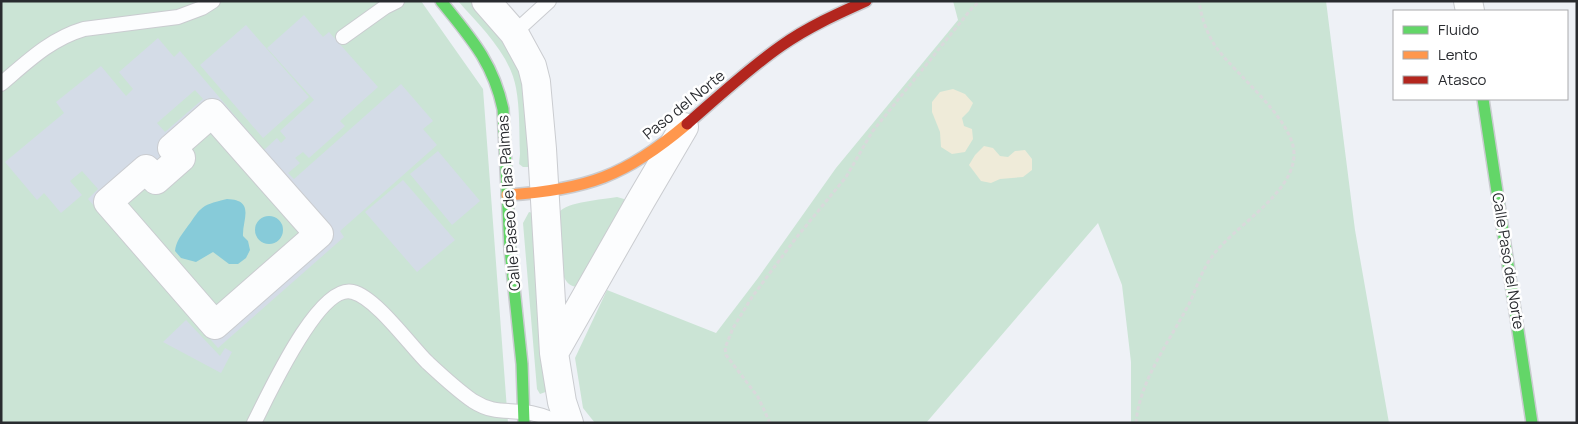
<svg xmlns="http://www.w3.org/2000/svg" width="1578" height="424" font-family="Manrope,sans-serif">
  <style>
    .green { fill: #cbe4d5 }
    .sand { fill: #efebd9 }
    .water { fill: #87cbd9 }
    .building { fill: #d4dce7; fill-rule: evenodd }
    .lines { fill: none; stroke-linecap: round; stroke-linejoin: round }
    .lane-casing { stroke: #caccd0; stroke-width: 16 }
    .street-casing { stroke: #caccd0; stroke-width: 30 }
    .fast-casing { stroke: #caccd0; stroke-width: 14 }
    .slow-casing { stroke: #caccd0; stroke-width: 14 }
    .jam-casing { stroke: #caccd0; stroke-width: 14 }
    .path { stroke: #d9d9db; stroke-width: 3; stroke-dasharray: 4 2.5; stroke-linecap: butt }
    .lane { stroke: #fcfdfe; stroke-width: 14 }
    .street { stroke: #fcfdfe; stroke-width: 28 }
    .fast { stroke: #63d668; stroke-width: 11 }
    .slow { stroke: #ff974d; stroke-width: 11 }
    .jam { stroke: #b3261e; stroke-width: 11 }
    .labels { text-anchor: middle; stroke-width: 5; stroke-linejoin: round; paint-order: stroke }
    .street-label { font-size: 15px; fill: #292b2f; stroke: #fff }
  </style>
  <rect width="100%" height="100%" fill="#eef1f6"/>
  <path class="green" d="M1,1h420l62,88 25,334h-507z
    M458,1h18l44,55 11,104 -3,7h-5l-4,-3 1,-10c-1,-21 0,-45 -4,-66 -6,-34 -36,-62 -58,-87z
    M953,1h373l29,229 34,193h-258v-61l-9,-77 -24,-62 -172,200h-331l-12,-15 -8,-50 32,-68 109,43 42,-55 78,-110 122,-148z
    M617,197l7,2 5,5 -50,83c-10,0 -14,-6 -17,-15l-4,-59c10,-12 44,-13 59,-16z
    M529,212l4,1 18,177 -11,4 -3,-5 -14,-166z"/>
  <path class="sand" d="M953,89l12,5 8,9 -4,8 -7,7 2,8 8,3 1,10 -8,13 -13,2 -11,-7 -1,-15 -8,-20v-10l8,-10z
    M984,146l9,2 7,8 8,1 7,-6 10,-1 7,9v11l-9,7 -23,2 -9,4 -10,-2 -12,-16 6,-10z"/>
  <path class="water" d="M227,199c29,1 15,21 16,37l5,5 2,9 -4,8 -8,6h-9l-16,-12 -17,10 -15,-4 -6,-7c1,-9 5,-14 10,-21 17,-22 12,-24 42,-31z
    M255 230a14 14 0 1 1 28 0a14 14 0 1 1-28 0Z"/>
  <path class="building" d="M304,15l19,22 6,-5 49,55 -38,34 5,5 -36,32 -6,-6 -8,6 5,5 -12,10 6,6 107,-95 32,37 -10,8 14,16 -97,86 4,6 -126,111 -130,-149 10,-10 -16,-18 -12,10 12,14 -21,18 -17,-20 -7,7 -32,-38 59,-49 -8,-11 45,-36 25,30 7,-7 -14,-17 39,-34 16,19 6,-6 84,99 13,-12 4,5 5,-5 -6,-7 34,-31 -47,-52zM195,90l8,9 -38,33 -8,-9zM212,113l107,121 -104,91 -107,-123 73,-44z
    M246,25l63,72 -46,41 -63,-73z
    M438,151l42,50 -28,24 -42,-51z
    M403,180l52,60 -38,32 -52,-60z
    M186,320l34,36 5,-8 7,4 -11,21 -58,-31z"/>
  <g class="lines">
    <defs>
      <path id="lane" d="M514,33l35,-32
        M343,37l42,-30 12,-6
        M1,84c26,-22 49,-45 83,-55l94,-12 24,-9 11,-7
        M254,423c13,-25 65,-141 99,-131 23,6 56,52 74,70 14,13 30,28 46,39 19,12 31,9 51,11 12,1 25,6 36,11"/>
      <path id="street" d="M486,1l28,32 18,33 4,16 6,67 12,204 8,49 7,21
        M1468,1l2,10
        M212,113l107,121 -104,91 -107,-123 38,-33 10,11 25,-22 -9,-10z
        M554,353l86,-151 44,-75"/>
      <path id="fast" d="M441,1c29,36 52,61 62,108l7,140 12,115 2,59
        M1483,99l49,324"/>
      <path id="slow" d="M507,195c79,-5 119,-19 180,-71"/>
      <path id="jam" d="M687,124c31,-27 61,-55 94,-78 27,-19 56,-32 85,-45"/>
    </defs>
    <use href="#lane" class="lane-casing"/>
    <use href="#street" class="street-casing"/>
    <use href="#fast" class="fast-casing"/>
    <use href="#slow" class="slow-casing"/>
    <use href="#jam" class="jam-casing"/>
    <path class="path" d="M770,423l-12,-26 -32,-42 -1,-7 8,-20 19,-31 44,-59 50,-61 26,-45 100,-124 8,-7
      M1136,423c3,-42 35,-84 54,-121 7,-15 11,-30 21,-44 22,-32 84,-64 83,-105 -1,-34 -58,-78 -78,-106 -9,-13 -15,-30 -17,-46"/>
    <use href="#lane" class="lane"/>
    <use href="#street" class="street"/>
    <use href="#fast" class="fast"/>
    <use href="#slow" class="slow"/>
    <use href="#jam" class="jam"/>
  </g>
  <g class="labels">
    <g class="street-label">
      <text transform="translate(684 105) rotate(-39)" y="5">Paso del Norte</text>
      <text transform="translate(509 203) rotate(-94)" y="5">Calle Paseo de las Palmas</text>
      <text transform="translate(1508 261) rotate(81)" y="5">Calle Paso del Norte</text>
    </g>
  </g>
  <rect width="1578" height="424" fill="none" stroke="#292b2f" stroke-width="5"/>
  <rect x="1393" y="10" width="175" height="90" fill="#ffffff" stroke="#a9aaac"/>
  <rect x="1403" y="26" width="25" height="8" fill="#63d668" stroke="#a9aaac"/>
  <text x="1438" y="35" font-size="15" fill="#292b2f">Fluido</text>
  <rect x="1403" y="51" width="25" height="8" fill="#ff974d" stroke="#a9aaac"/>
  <text x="1438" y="60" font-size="15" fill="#292b2f">Lento</text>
  <rect x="1403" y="76" width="25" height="8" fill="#b3261e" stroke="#a9aaac"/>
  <text x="1438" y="85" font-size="15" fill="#292b2f">Atasco</text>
</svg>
